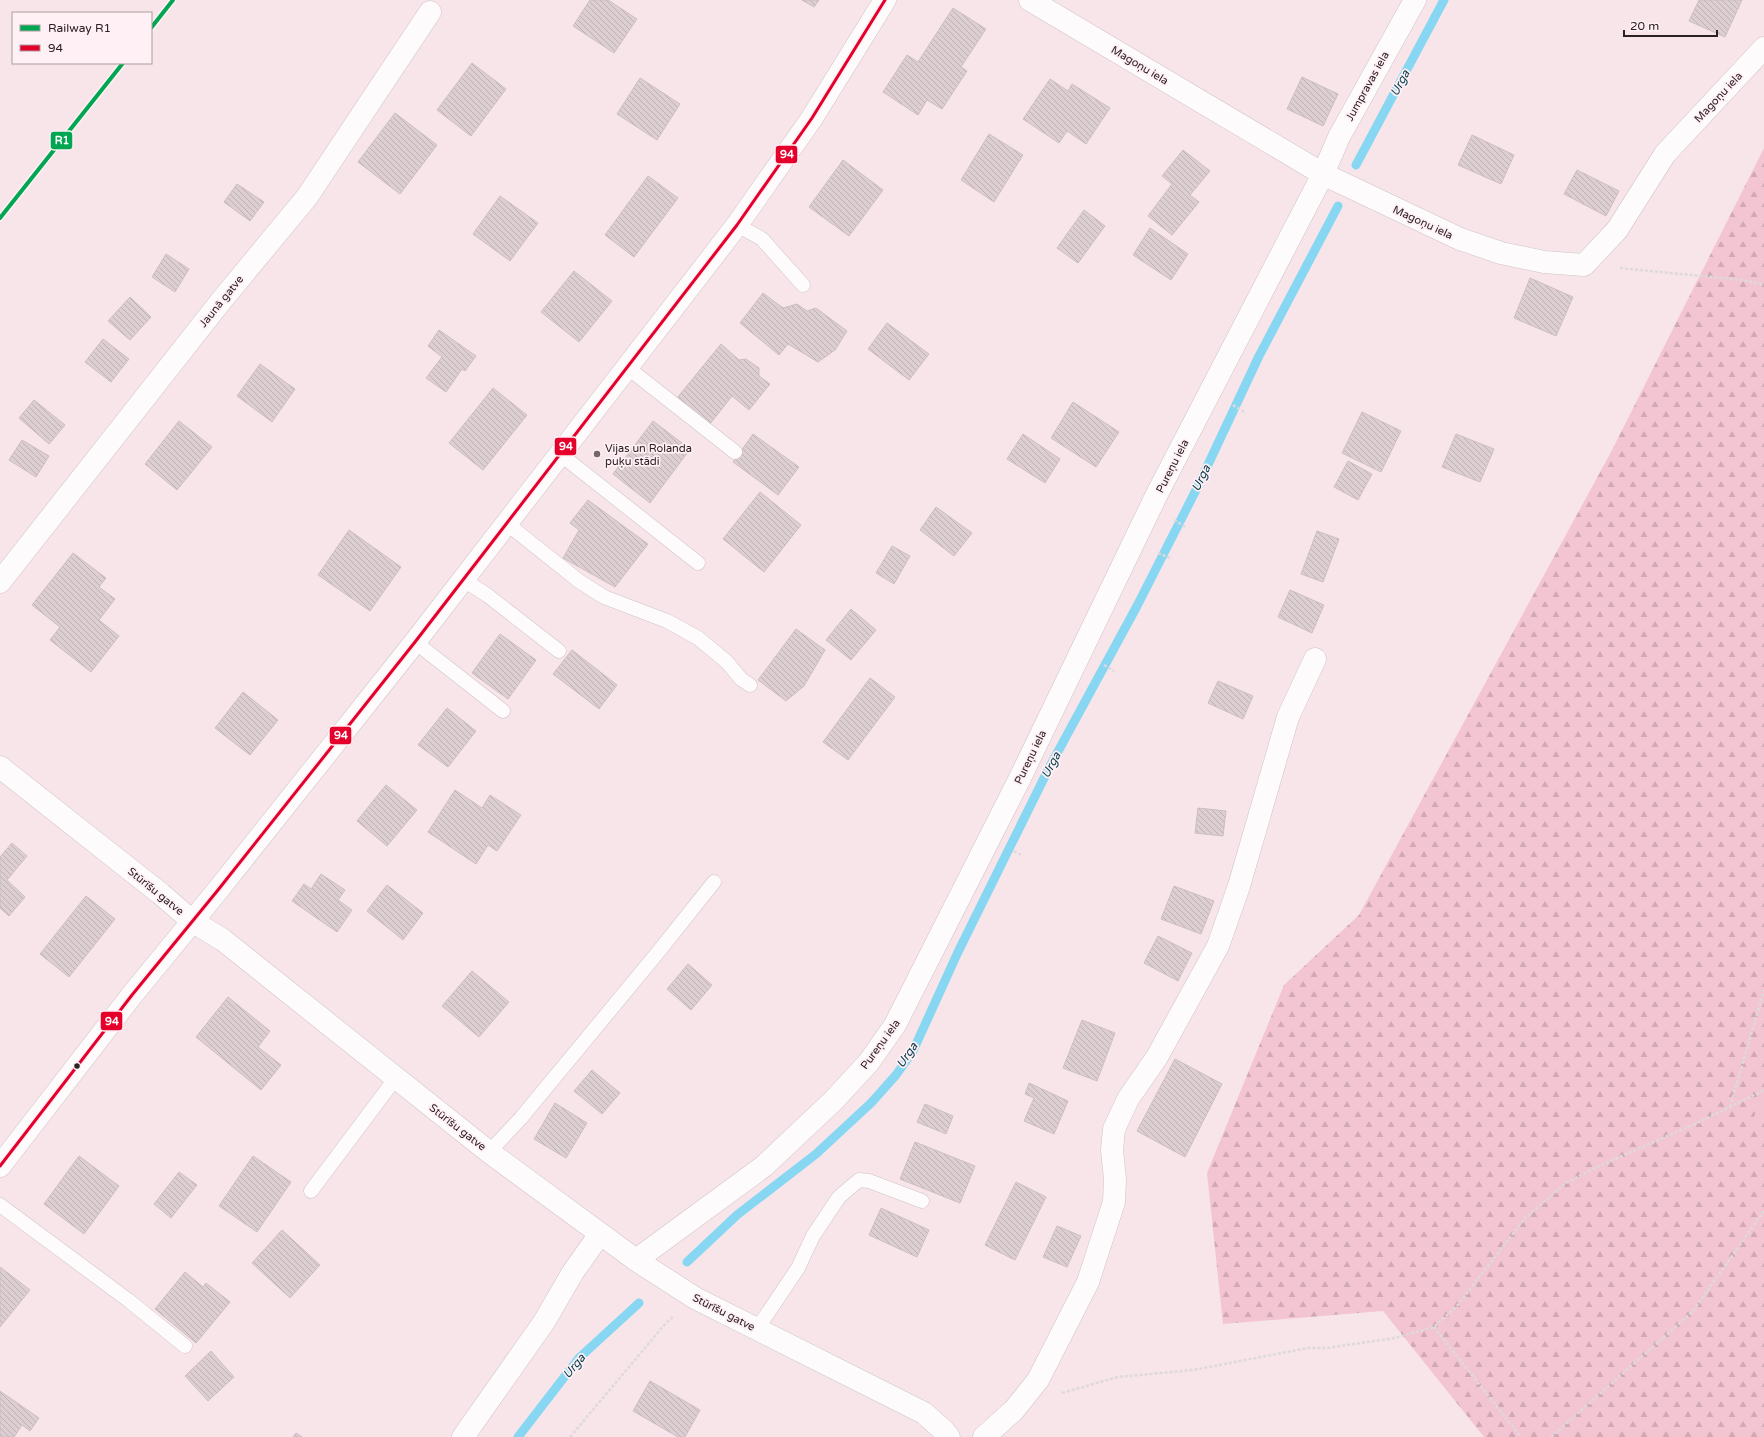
<svg xmlns="http://www.w3.org/2000/svg" width="1764" height="1437" font-family="'Varela Round',sans-serif">
  <style>
    .forest { fill: url(#forest-firs) }
    .pitch { fill: #f3c5d2 }
    .lines { fill: none; stroke-linecap: round; stroke-linejoin: round }
    .stream { stroke: #88d7f2; stroke-width: 9 }
    .building { fill: url(#building-back-hatch); stroke: #cdbec2 }
    .lane-casing { stroke: #d0c3c7; stroke-width: 15 }
    .street-casing { stroke: #d0c3c7; stroke-width: 23 }
    .path { stroke: #ded9db; stroke-width: 2.5; stroke-dasharray: 3 2; stroke-linecap: butt }
    .lane { stroke: #fefbfc; stroke-width: 14 }
    .street { stroke: #fefbfc; stroke-width: 22 }
    .bus-1-casing { stroke: #fef0f4; stroke-width: 6 }
    .bus-1 { stroke: #e4002b; stroke-width: 3 }
    .rail-1-casing { stroke: #fef0f4; stroke-width: 7 }
    .rail-1 { stroke: #00a651; stroke-width: 4 }
    .poi-dot { fill: #736569; stroke: #fef0f4; stroke-width: 1.5 }
    .bus-dot { fill: #2c2023; stroke: #fef0f4; stroke-width: 1.5 }
    .labels { text-anchor: middle; stroke-width: 3.5; stroke-linejoin: round; paint-order: stroke }
    .street-label { font-size: 11px; fill: #2c2023; stroke: #fef0f4 }
    .poi-label { font-size: 11px; fill: #2c2023; stroke: #fef0f4; text-anchor: start }
    .water-label { font-size: 12px; font-style: italic; fill: #09404f; stroke: #fef0f4 }
    .line-badge { stroke: #fef0f4; stroke-width: 1.5 }
    .badge-label { font-size: 11px; text-anchor: middle; font-weight: bold; fill: #fff }
  </style>
  <defs>
    <pattern id="forest-firs" width="22" height="20" patternUnits="userSpaceOnUse"><rect width="22" height="20" fill="#f3c5d2"/><path d="M5 1l3.5 6h-7zM16 11l3.5 6h-7z" fill="#d0a9b4"/></pattern>
    <pattern id="building-back-hatch" width="6" height="6" patternUnits="userSpaceOnUse"><rect width="6" height="6" fill="#ddced2"/><path d="M-1 5l2 2M0 0l6 6M5-1l2 2" fill="none" stroke="#beb1b4"/></pattern>
  </defs>
  <rect width="100%" height="100%" fill="#f7e5ea"/>
  <path class="forest" d="M1764,148v1289h-280l-101,-126 -160,13 -16,-151 77,-188 75,-70 252,-463z"/>
  <path class="pitch" d="M1764,1095v27l-11,-3z"/>
  <g class="lines">
    <path class="stream" d="M1356,165l88,-165
      M687,1262l50,-47 79,-61 55,-51 25,-28 17,-24 45,-99 91,-184 88,-162 60,-118 62,-132 79,-150
      M518,1437l61,-79 60,-55"/>
  </g>
  <path class="building" d="M590,0h18l29,19 -23,34 -41,-27z
    M802,0h17l-5,7z
    M1699,0h43l-17,37 -36,-16z
    M953,8l33,21 -25,38 6,4 -25,38 -15,-9 -9,15 -35,-23 24,-37 11,7z
    M472,63l34,26 -35,47 -34,-26z
    M1302,77l36,17 -15,32 -36,-17z
    M640,78l40,26 -23,36 -40,-26z
    M1050,79l18,12 4,-7 38,24 -24,36 -19,-13 -8,12 -36,-24z
    M395,113l42,32 -37,49 -42,-32z
    M989,134l34,21 -29,47 -33,-22z
    M1472,135l42,20 -13,29 -43,-19z
    M1183,150l27,21 -20,24 9,7 -27,33 -24,-19 24,-32 -10,-8z
    M843,160l40,30 -34,46 -40,-29z
    M1577,170l42,21 -13,25 -42,-22z
    M648,176l30,22 -44,59 -29,-22z
    M237,184l27,18 -14,19 -26,-19z
    M500,196l38,27 -28,38 -37,-27z
    M1084,210l21,16 -27,37 -21,-15z
    M1150,228l38,26 -17,26 -38,-25z
    M166,254l23,15 -14,23 -23,-15z
    M574,271l38,30 -33,41 -38,-30z
    M1530,278l43,19 -17,39 -42,-18z
    M763,293l20,15 14,-4 10,7 9,-3 31,23 -12,19 -17,12 -30,-18 -9,11 -39,-32z
    M130,297l21,20 -21,23 -22,-19z
    M887,323l42,31 -20,26 -41,-31z
    M439,330l37,26 -11,15 -3,-2 -16,23 -20,-14 16,-21 -14,-11z
    M103,339l26,20 -18,23 -26,-20z
    M721,344l18,16 7,-1 13,9v8l11,8 -21,26 -17,-14 -22,28 -33,-26z
    M260,364l35,25 -23,33 -35,-26z
    M493,388l34,27 -44,55 -34,-27z
    M34,400l31,25 -16,19 -30,-26z
    M1073,402l46,30 -23,35 -45,-29z
    M1362,412l39,19 -20,41 -39,-19z
    M179,421l33,26 -35,43 -32,-26z
    M653,421l37,28 -40,54 -37,-29z
    M753,434l46,33 -21,28 -45,-33z
    M1023,434l37,25 -15,24 -38,-24z
    M1456,434l38,15 -14,33 -38,-15z
    M22,440l27,16 -13,21 -27,-17z
    M1348,461l24,13 -14,26 -24,-13z
    M760,492l41,33 -37,47 -41,-33z
    M588,500l60,44 -33,43 -52,-29 16,-28 -9,-7z
    M936,507l36,26 -18,23 -34,-26z
    M349,530l52,37 -31,44 -52,-36z
    M1317,531l22,8 -16,43 -22,-8z
    M892,546l18,10 -16,28 -18,-11z
    M73,553l33,25 -7,9 16,12 -16,21 20,16 -28,36 -41,-32 10,-13 -28,-22z
    M1290,590l34,15 -12,28 -34,-16z
    M851,609l25,21 -25,30 -25,-20z
    M796,629l29,21 -21,36 -18,15 -28,-21z
    M500,634l36,26 -28,39 -36,-26z
    M572,650l45,35 -18,24 -46,-35z
    M870,678l25,19 -47,63 -25,-18z
    M1218,681l35,15 -10,23 -35,-16z
    M243,692l35,28 -28,35 -35,-27z
    M447,708l29,23 -28,36 -30,-22z
    M386,785l31,25 -30,36 -30,-25z
    M455,790l27,18 8,-13 31,20 -24,36 -9,-6 -12,19 -48,-32z
    M1198,808l28,3 -3,25 -28,-3z
    M12,843l15,13 -20,24 18,17 -16,19 -9,-8v-51z
    M321,874l24,16 -7,10 14,10 -15,22 -45,-31 12,-17 7,5z
    M387,885l36,28 -20,27 -36,-29z
    M1174,886l40,15 -13,33 -40,-15z
    M86,896l29,23 -46,58 -29,-23z
    M1158,936l34,17 -14,28 -34,-18z
    M688,964l24,21 -21,25 -24,-21z
    M472,971l37,31 -30,35 -37,-31z
    M228,997l42,34 -12,16 23,18 -20,25 -65,-53z
    M1082,1020l33,13 -18,48 -34,-13z
    M1175,1059l47,25 -37,73 -48,-26z
    M592,1070l28,23 -18,21 -28,-23z
    M1029,1083l39,18 -14,33 -30,-13 10,-23 -9,-4z
    M555,1103l32,20 -21,35 -32,-19z
    M925,1104l28,12 -7,18 -29,-12z
    M915,1142l60,24 -15,37 -60,-24z
    M79,1156l40,30 -35,48 -40,-30z
    M253,1156l38,26 -34,50 -38,-26z
    M179,1172l18,13 -26,33 -17,-14z
    M1016,1182l30,15 -31,63 -30,-15z
    M881,1208l48,22 -12,27 -48,-22z
    M1057,1226l24,10 -14,31 -24,-10z
    M282,1230l38,35 -30,33 -38,-35z
    M0,1267l30,23 -30,37z
    M185,1272l18,15 3,-4 24,19 -34,41 -41,-34z
    M211,1351l23,26 -26,24 -23,-25z
    M650,1381l50,29 -15,27h-7l-45,-26z
    M0,1391l39,27 -9,13 -8,-6 -8,12h-14z
    M296,1433l6,4h-9z"/>
  <g class="lines">
    <defs>
      <path id="lane" d="M737,225l25,14 41,46
        M628,368l107,84
        M560,454l138,109
        M506,523l73,58 25,16 63,24 31,17 29,24 14,17 9,6
        M462,579l25,16 72,56
        M415,642l88,69
        M489,1152l32,-34 138,-167 55,-69
        M311,1191l84,-112
        M0,1205l128,95 57,46
        M757,1329l41,-61 15,-32 26,-39 20,-17 10,1 53,20"/>
      <path id="street" d="M1030,0l293,174 137,65 41,14 43,9 40,3 33,-35 48,-76 99,-106
        M0,582l221,-281 86,-104 123,-185
        M0,767l161,127 31,27 31,19 266,212 147,108 59,38 229,115 20,18 5,6
        M0,1166l132,-171 86,-105 197,-248 322,-417 75,-107 73,-118
        M636,1260l128,-94 69,-65 36,-39 26,-37 125,-247 137,-284 166,-320 16,-37 76,-137
        M463,1437l81,-115 29,-50 27,-38
        M984,1437l30,-27 24,-30 50,-98 26,-80 1,-23 -3,-29 2,-21 14,-30 29,-42 61,-111 21,-60 49,-169 27,-58"/>
    </defs>
    <use href="#lane" class="lane-casing"/>
    <use href="#street" class="street-casing"/>
    <path class="path" d="M1620,268l122,12 22,5
      M1233,405l13,8
      M1174,520l12,7
      M1158,553l14,6
      M1104,665l10,6
      M1014,851l7,4
      M1730,1107l34,-117
      M1434,1327l87,110
      M1062,1393l56,-16 75,-7 115,-22h19l68,-10 39,-11 23,-21 68,-88 41,-35 35,-18 96,-42 67,-33
      M570,1437l96,-114 8,-7
      M1551,1437l142,-126 71,-100"/>
    <use href="#lane" class="lane"/>
    <use href="#street" class="street"/>
    <defs>
      <path id="bus-1" d="M0,1166l132,-171 86,-105 197,-248 322,-417 75,-107 73,-118"/>
    </defs>
    <use href="#bus-1" class="bus-1-casing"/>
    <use href="#bus-1" class="bus-1"/>
    <defs>
      <path id="rail-1" d="M151,28l22,-28
        M0,218l123,-155"/>
    </defs>
    <use href="#rail-1" class="rail-1-casing"/>
    <use href="#rail-1" class="rail-1"/>
  </g>
  <circle class="poi-dot" cx="597" cy="454" r="4"/>
  <circle class="bus-dot" cx="77" cy="1066" r="3.5"/>
  <g class="labels">
    <g class="street-label">
      <text transform="translate(1140 65) rotate(31)" y="4">Magoņu iela</text>
      <text transform="translate(1367 86) rotate(-61)" y="4">Jumpravas iela</text>
      <text transform="translate(1718 97) rotate(-47)" y="4">Magoņu iela</text>
      <text transform="translate(1423 222) rotate(25)" y="4">Magoņu iela</text>
      <text transform="translate(221 301) rotate(-51)" y="4">Jaunā gatve</text>
      <text transform="translate(1172 466) rotate(-63)" y="4">Pureņu iela</text>
      <text transform="translate(1030 757) rotate(-64)" y="4">Pureņu iela</text>
      <text transform="translate(156 891) rotate(39)" y="4">Stūrīšu gatve</text>
      <text transform="translate(880 1044) rotate(-54)" y="4">Pureņu iela</text>
      <text transform="translate(458 1127) rotate(38)" y="4">Stūrīšu gatve</text>
      <text transform="translate(724 1312) rotate(27)" y="4">Stūrīšu gatve</text>
    </g>
    <g class="poi-label">
      <text x="605" y="452">Vijas un Rolanda<tspan x="605" dy="13">puķu stādi</tspan></text>
    </g>
    <g class="water-label">
      <text transform="translate(1400 83) rotate(-62)" y="4">Urga</text>
      <text transform="translate(1201 478) rotate(-64)" y="4">Urga</text>
      <text transform="translate(1051 765) rotate(-62)" y="4">Urga</text>
      <text transform="translate(907 1055) rotate(-56)" y="4">Urga</text>
      <text transform="translate(574 1366) rotate(-50)" y="4">Urga</text>
    </g>
  </g>
  <g class="line-badge">
    <rect x="50" y="131" width="23" height="19" rx="4" fill="#00a651"/>
    <rect x="775" y="145" width="23" height="19" rx="4" fill="#e4002b"/>
    <rect x="554" y="437" width="23" height="19" rx="4" fill="#e4002b"/>
    <rect x="329" y="726" width="23" height="19" rx="4" fill="#e4002b"/>
    <rect x="100" y="1011" width="23" height="20" rx="4" fill="#e4002b"/>
  </g>
  <g class="badge-label">
    <text x="62" y="144">R1</text>
    <text x="787" y="158">94</text>
    <text x="566" y="450">94</text>
    <text x="341" y="739">94</text>
    <text x="112" y="1025">94</text>
  </g>
  <rect x="12" y="12" width="140" height="52" fill="#fef0f4" stroke="#aa9da0"/>
  <rect x="20" y="25" width="20" height="6" fill="#00a651" stroke="#aa9da0"/>
  <text x="48" y="32" font-size="12" fill="#2c2023">Railway R1</text>
  <rect x="20" y="45" width="20" height="6" fill="#e4002b" stroke="#aa9da0"/>
  <text x="48" y="52" font-size="12" fill="#2c2023">94</text>
  <path d="M1624 30v6h93v-6" fill="none" stroke="#2c2023" stroke-width="2"/>
  <text x="1630" y="30" font-size="12" fill="#2c2023" stroke="#fef0f4" stroke-width="3" paint-order="stroke">20 m</text>
</svg>
